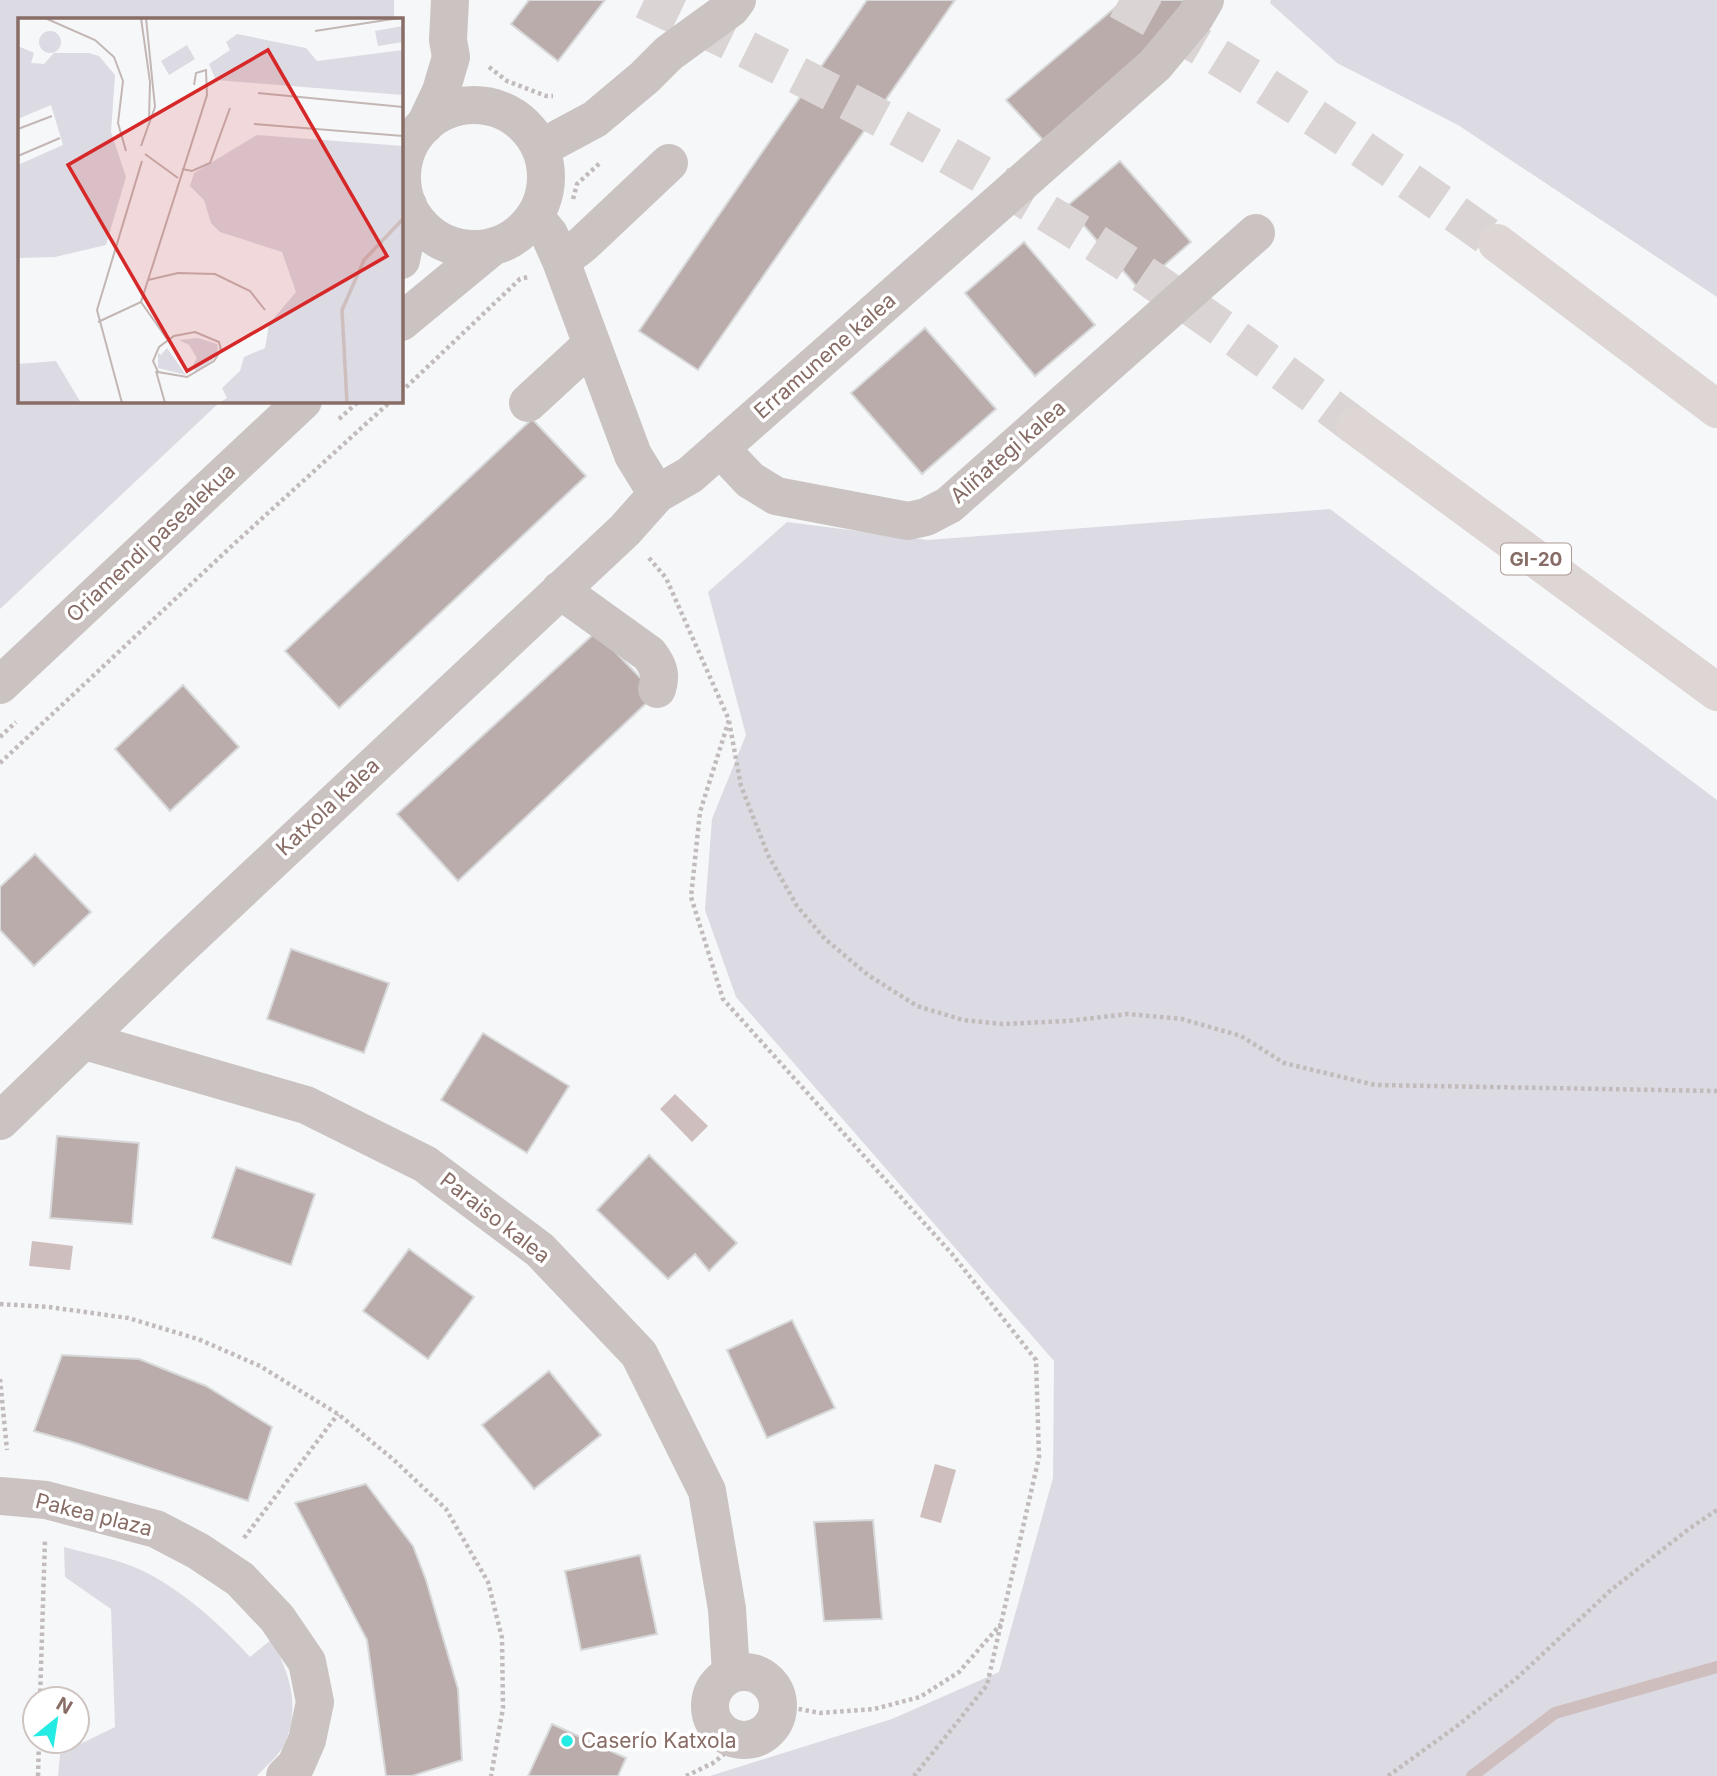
<svg xmlns="http://www.w3.org/2000/svg" width="1717" height="1776" font-family="Inter,sans-serif">
  <style>
    .green { fill: #dcdae3 }
    .water { fill: #cfbebe }
    .lines { fill: none; stroke-linecap: round; stroke-linejoin: round }
    .stream { stroke: #cfbebe; stroke-width: 12 }
    .building { fill: #b9acaa; stroke: #d8d9da; stroke-width: 2 }
    .highway-tunnel { stroke: #dad4d4; stroke-width: 38; stroke-dasharray: 38 19; stroke-linecap: butt }
    .path { stroke: #c1bcbb; stroke-width: 4.5; stroke-dasharray: 3.5 3.5; stroke-linecap: butt }
    .minor { stroke: #cac3c1; stroke-width: 38 }
    .highway { stroke: #ded6d4; stroke-width: 38 }
    .poi-dot { fill: #24ebe3; stroke: #fff; stroke-width: 2.5 }
    .labels { text-anchor: middle; stroke-width: 7; stroke-linejoin: round; paint-order: stroke }
    .shield { fill: #fff; stroke: #ac9894; stroke-width: 2 }
    .shield-label { font-size: 19px; font-weight: bold; fill: #886c66 }
    .street-label { font-size: 21px; fill: #886c66; stroke: #fff }
    .poi-label { font-size: 21px; fill: #886c66; stroke: #fff; text-anchor: start }
    .inset-river { fill: none; stroke: #cfbebe; stroke-width: 3.5 }
    .inset-road { fill: none; stroke: #c3b7b5; stroke-width: 2 }
    .view { fill: #d62828; fill-opacity: 0.15; stroke: #d62828; stroke-width: 3.5 }
    .inset-edge { fill: none; stroke: #886c66; stroke-width: 3.5 }
  </style>
  <rect width="100%" height="100%" fill="#f6f7f9"/>
  <path class="green" d="M0,0h394v19h-375v382h202l-221,208z
    M1271,0h446v297l-259,-172 -121,-62 -67,-60z
    M1330,509l387,291v976h-1007l182,-57 107,-47 54,-194 1,-117 -318,-364 -31,-87 7,-91 34,-84 -38,-143 79,-70 141,18z
    M64,1547c25,7 54,12 77,23 40,19 79,54 109,87l22,-18c17,36 29,64 13,104 -5,12 -19,23 -28,33h-199l2,-22 55,-27 -4,-118 -46,-32z"/>
  <path class="water" d="M675,1094l33,32 -16,16 -32,-33z
    M32,1241l41,5 -3,24 -41,-4z
    M935,1464l21,6 -15,53 -21,-6z"/>
  <g class="lines">
    <path class="stream" d="M1472,1776l83,-63 162,-46"/>
  </g>
  <path class="building" d="M529,0h76l-47,61 -47,-37z
    M867,0h88l-257,370 -59,-39z
    M1124,0h65l-19,29 -127,111 -37,-40z
    M1120,161l71,81 -53,46 -71,-82z
    M1024,242l71,83 -60,51 -70,-83z
    M925,328l71,81 -74,65 -71,-81z
    M532,419l54,57 -247,232 -54,-57z
    M596,632l60,62 -198,187 -61,-67z
    M183,685l56,62 -69,64 -55,-62z
    M35,854l56,58 -57,54 -34,-36v-43z
    M291,949l98,34 -25,70 -97,-34z
    M483,1033l86,53 -42,67 -86,-53z
    M57,1136l82,7 -7,81 -82,-6z
    M649,1155l88,88 -28,28 -14,-17 -27,25 -71,-69z
    M236,1167l79,27 -24,71 -79,-27z
    M409,1249l65,48 -46,62 -65,-48z
    M792,1320l43,88 -68,30 -40,-88z
    M62,1355l77,4 67,27 66,41 -24,74 -172,-58 -42,-12z
    M549,1371l52,64 -67,54 -52,-64z
    M366,1484l47,62 13,34 32,109 4,71 -50,16h-26l-19,-136 -72,-137z
    M873,1520l9,99 -58,2 -10,-99z
    M640,1555l17,79 -76,16 -16,-79z
    M552,1724l74,34 -8,18h-90z"/>
  <g class="lines">
    <path class="highway-tunnel" d="M644,0c167,79 332,164 487,266 77,51 151,105 224,160
      M1119,0c132,72 256,156 378,243"/>
    <path class="path" d="M489,67l18,14 39,15h7
      M573,199l4,-15 24,-22
      M401,392l119,-113 8,-2
      M339,419l20,-18
      M649,558l17,20 63,142 -29,92 -9,85 32,102 229,255 84,106 3,97 -52,228 -73,91
      M729,721l12,65 27,69 29,51 28,33 43,36 49,31 46,14 39,4 66,-3 60,-7 54,5 59,17 43,27 91,22 342,6
      M0,737l16,-15
      M0,763l235,-220 156,-142
      M0,1304l49,3 79,11 70,21 62,27 78,48 56,46 52,49 42,73 14,56 1,70 -12,68
      M0,1379l7,71
      M244,1538l94,-124
      M40,1699l5,-160
      M778,1705l42,8 54,-4 46,-12 39,-25 42,-48
      M38,1776l1,-35
      M686,1776l27,-13 29,-23
      M1388,1776l69,-50 61,-49 93,-87 79,-62 27,-18"/>
    <path class="minor" d="M402 177a72 72 0 1 1 144 0a72 72 0 1 1-144 0Z
      M425,125l16,-34 10,-34 -3,-17 2,-40
      M541,148l54,-29 50,-42 24,-24 62,-45 6,-8
      M535,217l14,17 12,27 72,194 24,39
      M401,260l5,-24 2,-31
      M561,261l22,-17 86,-81
      M401,322l91,-75
      M528,403l64,-59
      M720,448l30,32 26,16 132,25 18,-4 23,-12 307,-272
      M560,590l89,64c9,12 13,20 8,35
      M0,685l303,-284
      M85,1041l221,64 119,59 115,86 99,104 68,137 20,118 4,64
      M0,1121l174,-168 451,-423 32,-36 33,-19 465,-410 40,-48 10,-17
      M0,1496l46,4 110,29 42,22 42,28 37,39 30,44 8,40 -8,38 -11,25 -11,11
      M710 1706a34 34 0 1 1 68 0a34 34 0 1 1-68 0Z"/>
    <path class="highway" d="M1497,243l220,166
      M1355,426l362,266"/>
  </g>
  <circle class="poi-dot" cx="567" cy="1741" r="7"/>
  <g class="labels">
    <rect class="shield" x="1501" y="543.5" width="70" height="31" rx="5"/>
    <g class="shield-label">
      <text x="1536" y="566">GI-20</text>
    </g>
    <g class="street-label">
      <text transform="translate(825 356) rotate(-41)" y="7">Erramunene kalea</text>
      <text transform="translate(1008 452) rotate(-41)" y="7">Aliñategi kalea</text>
      <text transform="translate(151 543) rotate(-43)" y="7">Oriamendi pasealekua</text>
      <text transform="translate(328 807) rotate(-43)" y="7">Katxola kalea</text>
      <text transform="translate(495 1218) rotate(38)" y="7">Paraiso kalea</text>
      <text transform="translate(94 1515) rotate(14)" y="7">Pakea plaza</text>
    </g>
    <g class="poi-label">
      <text x="581" y="1748">Caserío Katxola</text>
    </g>
  </g>
  <g transform="translate(18 18)">
    <rect width="385" height="385" fill="#f6f7f9"/>
    <path d="M385,8v16l-25,4 -3,-15zM21 24a11 11 0 1 1 22 0a11 11 0 1 1-22 0ZM219,16l69,14 11,13 86,-11v45l-187,-15 -7,-16 21,-14 -4,-8zM169,27l8,14 -26,16 -8,-14zM0,28l16,7 -3,10 13,1 10,-11h35l10,3 16,19 -4,57 15,45 -20,68 -51,12 -37,1v-93l45,-20 -12,-40 -33,14zM239,117l146,11v257h-184l8,-5 -5,-10 18,-17 4,-14 21,-9 4,-24 27,-32 -14,-40 -62,-20 -9,-9 -7,-23 -14,-14 4,-13zM180,320l19,6 1,5 -5,11 -17,12 -3,-7 4,-7 -8,-13 -10,-5zM149,330l19,27 -28,-7v-15l3,2zM38,343l25,42h-63v-39z" fill="#dcdae3"/>
    <path class="inset-river" d="M329,385l-5,-93 22,-50 39,-41"/>
    <path class="inset-road" d="M27,0l50,22 19,17 9,24 -5,42 8,28M123,0l9,64 -1,39M297,13l84,-13M240,75l145,14M236,106l149,12M0,111l34,-13M123,128l14,-39 -9,-89M127,136l33,24M0,138l42,-18M164,151l10,2 18,-8 20,-55M130,262l30,-7 37,1 35,17 15,19M123,284l26,37M80,304l43,-20 66,-207 -1,-25 -10,3 -2,12M177,314l24,10 2,8 -7,11 -27,16 -29,-5 -5,-11 6,-14 15,-11zM138,353l9,32M104,385l-25,-93 45,-149"/>
    <path class="view" d="M250,32l119,206 -200,115 -119,-206z"/>
    <rect width="385" height="385" class="inset-edge"/>
  </g>
  <g transform="translate(56 1720) rotate(30)"><circle r="33" fill="#ffffff" stroke="#cfc4c2" stroke-width="2"/>
  <path d="M0-5L12 26L0 18L-12 26Z" fill="#24ebe3"/>
  <text y="-10" font-size="19" font-weight="bold" text-anchor="middle" fill="#886c66">N</text>
  </g>
</svg>
